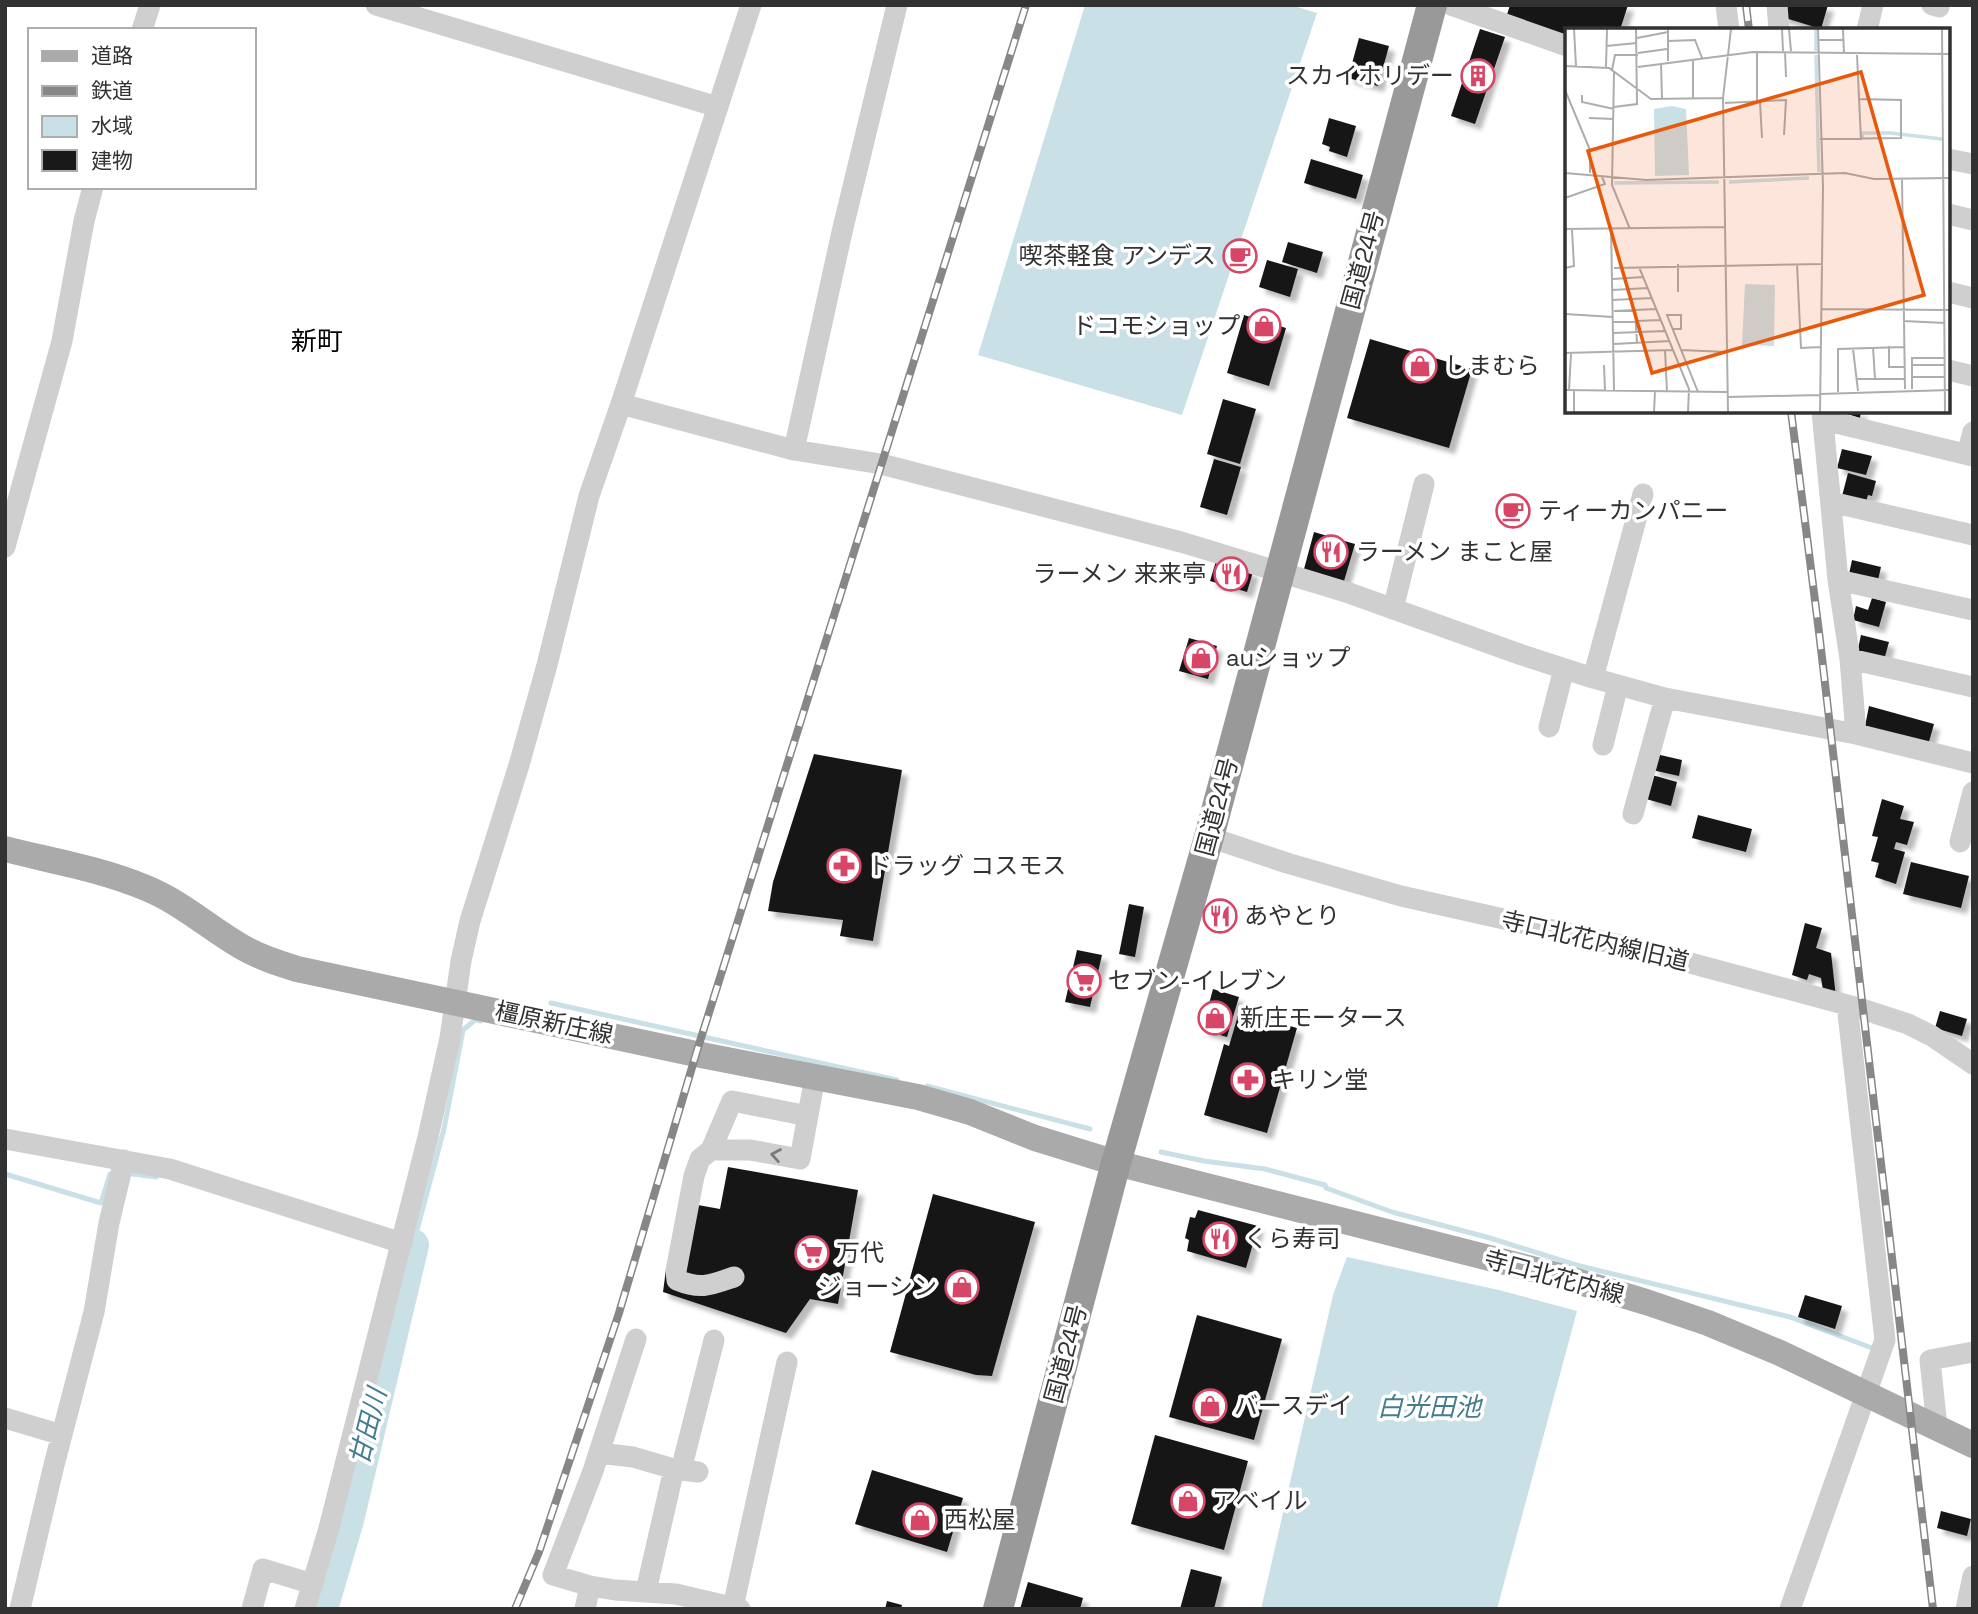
<svg xmlns="http://www.w3.org/2000/svg" width="1978" height="1614" font-family="'Space Grotesk','Noto Sans JP',sans-serif">
  <style>
    .water { fill: #cae0e7 }
    .lines { fill: none; stroke-linecap: round; stroke-linejoin: round }
    .stream { stroke: #cae0e7; stroke-width: 5 }
    .river { stroke: #cae0e7; stroke-width: 32 }
    .building { fill: #191919; filter: url(#shadow) }
    .minor { stroke: #cfcfcf; stroke-width: 21 }
    .major { stroke: #aaa; stroke-width: 26 }
    .highway { stroke: #999; stroke-width: 30 }
    .rail-casing { stroke: #878787; stroke-width: 8 }
    .rail { stroke: #fff; stroke-width: 5; stroke-dasharray: 16; stroke-linecap: butt }
    .oneway { stroke: #797979 }
    .labels { text-anchor: middle; stroke-width: 7; stroke-linejoin: round; paint-order: stroke }
    .poi-label { font-size: 24px; fill: #323232; stroke: #fff; text-anchor: start }
    .street-label { font-size: 24px; fill: #323232; stroke: #fff }
    .neighbourhood-label { font-size: 26px; fill: #000; stroke: #fff }
    .water-label { font-size: 26px; font-style: italic; fill: #457d8e; stroke: #fff }
    .inset-river { fill: none; stroke: #cae0e7; stroke-width: 3.5 }
    .inset-road { fill: none; stroke: #adadad; stroke-width: 2 }
    .view { fill: #e8590c; fill-opacity: 0.15; stroke: #e8590c; stroke-width: 3.5 }
    .inset-edge { fill: none; stroke: #323232; stroke-width: 3.5 }
  </style>
  <defs>
    <filter id="shadow"><feDropShadow dx="6" dy="6" stdDeviation="2" flood-color="#0004"/></filter>
  </defs>
  <rect width="100%" height="100%" fill="#fff"/>
  <path class="water" d="M1085,5h206l26,8 -135,402 -204,-60z
    M1347,1257l152,33 78,21 -80,298h-236l72,-314z"/>
  <g class="lines">
    <path class="stream" d="M551,1003l346,77
      M927,1086l163,43
      M1161,1152l43,9 61,8 60,16 1,3 66,24 98,26 86,27 214,52 82,31
      M125,1173l31,4
      M5,1174l96,29 9,-29
      M413,1245l31,-116 19,-99 12,-10 6,1"/>
    <path class="river" d="M322,1609l26,-89 65,-275"/>
  </g>
  <path class="building" d="M1510,5h118l-8,25h-53v10l-62,-19z
    M1779,5h49l-7,24 -39,-12z
    M1480,29l25,8 -30,87 -24,-8z
    M1359,38l30,8 -11,40 -30,-8z
    M1329,118l27,8 -9,31 -18,-6 1,-4 -8,-3z
    M1311,159l52,16 -7,24 -52,-16z
    M1288,242l35,10 -6,21 -35,-11z
    M1267,260l31,9 -8,28 -31,-10z
    M1244,315l42,13 -17,58 -42,-13z
    M1370,339l102,30 -23,79 -102,-30z
    M1223,399l33,10 -16,55 -33,-10z
    M1838,411h23l-1,7z
    M1842,449l30,7 -6,19 -29,-7z
    M1214,459l27,8 -14,48 -27,-8z
    M1848,473l28,8 -4,15 -4,-1 -4,13 -22,-12z
    M1314,532l41,12 -11,37 -40,-12z
    M1852,560l29,7 -3,13 -29,-6z
    M1216,561l37,11 -6,20 -37,-11z
    M1872,598l14,4 -7,25 -26,-7 3,-14 12,4z
    M1861,635l28,7 -5,18 -27,-7z
    M1189,638l28,8 -9,33 -29,-8z
    M1869,706l65,18 -7,25 -62,-23z
    M814,754l88,16 -29,171 -33,-5 3,-16 -75,-9 5,-29z
    M1656,754l26,6 -3,16 -27,-6z
    M1652,775l25,7 -6,24 -25,-7z
    M1882,799l22,7 -4,13 14,3 -7,23 -11,-3 -2,7 11,3 -9,32 -21,-7 4,-14 -8,-2 7,-24 -6,-1z
    M1698,815l54,14 -6,23 -54,-14z
    M1911,862l58,14 -8,32 -58,-14z
    M1129,904l15,3 -9,50 -16,-3z
    M1805,923l17,5 -6,20 15,5 5,44h-12l-3,-19 -12,-4 -2,6 -15,-5z
    M1077,950l25,5 -12,52 -25,-5z
    M1213,989l26,8 -12,40 -25,-7z
    M1940,1011l27,8 -5,17 -27,-8z
    M1239,1012l58,16 -30,105 -63,-18 20,-71 5,2z
    M728,1167l130,23 -20,114 -28,-5 -24,34 -123,-41 3,-23 32,-64 22,4z
    M933,1194l102,28 -43,154 -16,-1 -86,-23z
    M1198,1210l60,16 -12,42 -59,-17 2,-11 -4,-2 5,-21 5,1z
    M1805,1295l37,11 -7,23 -37,-12z
    M1197,1315l85,24 -28,101 -85,-23z
    M1155,1435l93,26 -24,89 -93,-26z
    M872,1470l91,28 -16,54 -92,-28z
    M1941,1511l30,8 -4,17 -30,-8z
    M1191,1569l31,8 -8,32h-34z
    M1028,1582l55,16 -3,11h-60z
    M887,1601l15,4 -1,4h-16z"/>
  <g class="lines">
    <path class="minor" d="M376,5l342,102
      M1451,5l116,41
      M1726,5l3,25
      M1777,5l2,25
      M1932,5l7,2
      M142,30l8,-25
      M1867,30l6,-25
      M1948,159l25,5
      M1948,214l25,6
      M1948,292l25,6
      M1948,370l25,6
      M621,404l173,46 87,14 300,78 168,51 173,62 71,23 72,20 191,36 117,29
      M1822,411l16,169 12,79 6,75
      M1824,420l149,36
      M794,450l48,-218 55,-227
      M1967,455l6,-23
      M1831,502l142,33
      M5,547l57,-206 22,-120 9,-34
      M1838,580l135,30
      M1393,609l31,-125
      M1850,659l123,28
      M1593,678l50,-184
      M1549,727l15,-58
      M1603,745l15,-60
      M1633,814l32,-116
      M1209,837l78,26 114,33 237,53 224,60 46,15 24,12 41,28
      M1960,842l13,-50
      M808,1116l-76,-15 -21,49h39l50,9 15,-82
      M5,1139l165,30 232,74
      M711,1150l-11,9 -6,17 -18,95 1,9c24,10 34,5 57,-3
      M636,1339l-43,132 -40,104 37,11 25,4 61,4 64,15
      M5,1418l57,17
      M1937,1427l-7,-67 43,-8
      M599,1453l34,4 41,12 24,3
      M681,1470l33,-130
      M646,1591l28,-122
      M733,1607l54,-245
      M20,1609l34,-144 40,-153 15,-89 15,-63
      M252,1609l11,-40 50,15
      M305,1609l24,-81 99,-391 22,-99 11,-77 9,-40 49,-156 28,-100 42,-169 32,-92 130,-399
      M585,1609l5,-23
      M1790,1609l95,-269 -38,-335
      M1966,1609l7,-33"/>
    <path class="major" d="M5,849c47,12 96,20 141,39 35,14 63,40 96,59 17,10 36,16 55,22l399,85 222,43 52,15 65,26 81,25 444,113 86,26 62,21 72,30 193,92"/>
    <path class="highway" d="M998,1609l118,-446 93,-326 223,-832"/>
    <defs>
      <path id="rail" d="M1746,5l3,25
        M1791,411l28,221 114,977
        M515,1609l24,-57 80,-239 77,-259 330,-1049"/>
    </defs>
    <use href="#rail" class="rail-casing"/>
    <use href="#rail" class="rail"/>
  </g>
  <defs><path id="oneway-chevron" d="M-2-3.5L2.5 0L-2 3.5" fill="none" stroke-width="1.6" stroke-linecap="round" stroke-linejoin="round" transform="scale(1.75)"/></defs>
  <use class="oneway" href="#oneway-chevron" transform="translate(776 1155) rotate(-170)"/>
  <defs>
    <symbol id="building-ring" viewBox="-11 -11 22 22"><circle r="9.5" fill="#fff" stroke="#d74567" stroke-width="1.5"/><path d="M-4-6H4V6H1V3H-1V6H-4ZM-2.5-4.3h1.7v1.8h-1.7ZM.8-4.3h1.7v1.8H.8ZM-2.5-1h1.7V.8h-1.7ZM.8-1h1.7V.8H.8Z" fill="#d74567"/></symbol>
    <symbol id="cafe-ring" viewBox="-11 -11 22 22"><circle r="9.5" fill="#fff" stroke="#d74567" stroke-width="1.5"/><path d="M-5.5-4.5H6V0H3Q3 3.5 0 3.5H-2.5Q-5.5 3.5-5.5 0ZM3-3.2v2h1.7v-2ZM-6 4.5H4V6H-6Z" fill="#d74567"/></symbol>
    <symbol id="shop-ring" viewBox="-11 -11 22 22"><circle r="9.5" fill="#fff" stroke="#d74567" stroke-width="1.5"/><path d="M-5-2.5h2.3a2.7 3.5 0 0 1 5.4 0H5L5.5 6h-11ZM-1.5-2.5h3a1.5 2.3 0 0 0-3 0Z" fill="#d74567"/></symbol>
    <symbol id="restaurant-ring" viewBox="-11 -11 22 22"><circle r="9.5" fill="#fff" stroke="#d74567" stroke-width="1.5"/><path d="M-5-6h1v4h1v-4h1v4h1v-4h1v5L-1.5 .5V6h-2V.5L-5-1ZM5-6V6H3V1.5H1.5Q1.5-4 5-6Z" fill="#d74567"/></symbol>
    <symbol id="pharmacy-ring" viewBox="-11 -11 22 22"><circle r="9.5" fill="#fff" stroke="#d74567" stroke-width="1.5"/><path d="M-2-6h4v4h4v4h-4v4h-4v-4h-4v-4h4Z" fill="#d74567"/></symbol>
    <symbol id="supermarket-ring" viewBox="-11 -11 22 22"><circle r="9.5" fill="#fff" stroke="#d74567" stroke-width="1.5"/><path d="M-6-5.5h2.5l.6 2H6L4.5 2H-2.5L-4.4-4H-6ZM-1.5 3.2a1.3 1.3 0 1 0 .1 0ZM3 3.2a1.3 1.3 0 1 0 .1 0Z" fill="#d74567"/></symbol>
  </defs>
  <g fill-rule="evenodd">
    <use href="#building-ring" x="1459" y="57" width="38" height="38"/>
    <use href="#cafe-ring" x="1221" y="237" width="38" height="38"/>
    <use href="#shop-ring" x="1245" y="307" width="38" height="38"/>
    <use href="#shop-ring" x="1401" y="347" width="38" height="38"/>
    <use href="#cafe-ring" x="1494" y="492" width="38" height="38"/>
    <use href="#restaurant-ring" x="1312" y="533" width="38" height="38"/>
    <use href="#restaurant-ring" x="1212" y="555" width="38" height="38"/>
    <use href="#shop-ring" x="1182" y="639" width="38" height="38"/>
    <use href="#pharmacy-ring" x="825" y="847" width="38" height="38"/>
    <use href="#restaurant-ring" x="1201" y="897" width="38" height="38"/>
    <use href="#supermarket-ring" x="1065" y="962" width="38" height="38"/>
    <use href="#shop-ring" x="1196" y="999" width="38" height="38"/>
    <use href="#pharmacy-ring" x="1229" y="1061" width="38" height="38"/>
    <use href="#restaurant-ring" x="1201" y="1220" width="38" height="38"/>
    <use href="#supermarket-ring" x="793" y="1234" width="38" height="38"/>
    <use href="#shop-ring" x="943" y="1268" width="38" height="38"/>
    <use href="#shop-ring" x="1191" y="1387" width="38" height="38"/>
    <use href="#shop-ring" x="1169" y="1482" width="38" height="38"/>
    <use href="#shop-ring" x="901" y="1501" width="38" height="38"/>
  </g>
  <g class="labels">
    <g class="poi-label">
      <text x="1454" y="84" text-anchor="end">スカイホリデー</text>
      <text x="1216" y="264" text-anchor="end">喫茶軽食 アンデス</text>
      <text x="1240" y="334" text-anchor="end">ドコモショップ</text>
      <text x="1444" y="374">しまむら</text>
      <text x="1538" y="519">ティーカンパニー</text>
      <text x="1356" y="560">ラーメン まこと屋</text>
      <text x="1206" y="582" text-anchor="end">ラーメン 来来亭</text>
      <text x="1226" y="666">auショップ</text>
      <text x="868" y="874">ドラッグ コスモス</text>
      <text x="1244" y="924">あやとり</text>
      <text x="1108" y="989">セブン-イレブン</text>
      <text x="1240" y="1026">新庄モータース</text>
      <text x="1272" y="1088">キリン堂</text>
      <text x="1244" y="1247">くら寿司</text>
      <text x="836" y="1261">万代</text>
      <text x="937" y="1295" text-anchor="end">ジョーシン</text>
      <text x="1234" y="1414">バースデイ</text>
      <text x="1212" y="1509">アベイル</text>
      <text x="944" y="1528">西松屋</text>
    </g>
    <g class="street-label">
      <text transform="translate(1363 260) rotate(-75)" y="8">国道24号</text>
      <text transform="translate(1217 807) rotate(-75)" y="8">国道24号</text>
      <text transform="translate(1595 941) rotate(13)" y="8">寺口北花内線旧道</text>
      <text transform="translate(554 1023) rotate(12)" y="8">橿原新庄線</text>
      <text transform="translate(1554 1277) rotate(15)" y="8">寺口北花内線</text>
      <text transform="translate(1066 1354) rotate(-75)" y="8">国道24号</text>
    </g>
    <g class="neighbourhood-label">
      <text x="317" y="350">新町</text>
    </g>
    <g class="water-label">
      <text x="1429" y="1416">白光田池</text>
      <text transform="translate(368 1427) rotate(-76)" y="9">甘田川</text>
    </g>
  </g>
  <g transform="translate(1565 28)">
    <rect width="385" height="385" fill="#fff"/>
    <path d="M107,78l14,3 3,66 -34,1 -1,-67zM180,256l30,1 -1,61 -32,-1z" fill="#cae0e7"/>
    <path class="inset-river" d="M251,1v22M251,27l2,85M297,110l1,-5h27l52,6M253,112l1,32M164,154l80,-4M49,155l105,-1"/>
    <path class="inset-road" d="M9,1l2,37M103,1v32M217,1l1,22M224,1l2,22M253,1l5,158 -3,225M278,1l1,25M377,1l3,383M72,10l31,-6M253,12h25M103,13l27,-1 7,18M41,18l31,-3M220,24l1,25M73,25l29,-4M292,27l4,85M128,32v38M96,35l1,36M0,38l44,2 42,31 72,-1M41,39l1,-38M73,39l115,-15 197,2M47,42l3,-15h23M49,44l-2,113 18,44M0,62l25,60v23M17,67v7l32,7M192,73v-49M195,74l2,36M160,75l61,-3 -2,35M49,79l23,-3 -1,-75M24,90l25,1M255,111l81,-1v-38l-42,-1M0,145l81,7 199,-7 29,6 76,-1M337,151l2,142 41,2M0,170l40,-14 -3,-7M46,198l3,164M0,201l160,-2M113,236v28M232,236l4,84 19,-1M74,239l50,122 -1,23M0,240l9,-2 -2,-36M49,240l209,-4M48,251l30,-2M47,262l36,-2M47,272l40,-2M256,281l129,1M70,282l2,33M49,283l42,-2M0,286l48,3M339,293l1,68M48,294l47,-2M107,301h9v-14h-14l31,77M48,305l53,-2M49,316l56,-3M324,318v21h15M308,319l2,32M288,321l5,42M100,322l2,42M116,322l46,2M0,325l108,-3M39,337l1,25M347,337h33M347,349h32M291,351h48M347,361v-31h32M0,362l162,2M4,362l2,-36M9,362v22M273,364v-43l66,-2M255,366l130,-4M163,369l92,-2M89,384l1,-21M163,384l-5,-314 8,-69"/>
    <path class="view" d="M296,44l63,223 -272,78 -64,-222z"/>
    <rect width="385" height="385" class="inset-edge"/>
  </g>
  <rect width="1978" height="1614" fill="none" stroke="#323232" stroke-width="14"/>
  <rect x="28" y="28" width="228" height="161" fill="#ffffff" stroke="#adadad" stroke-width="2"/>
  <rect x="42" y="51" width="35" height="10" fill="#aaaaaa" stroke="#adadad" stroke-width="2"/>
  <text x="91" y="63" font-size="21" fill="#323232">道路</text>
  <rect x="42" y="86" width="35" height="10" fill="#878787" stroke="#adadad" stroke-width="2"/>
  <text x="91" y="98" font-size="21" fill="#323232">鉄道</text>
  <rect x="42" y="116" width="35" height="21" fill="#cae0e7" stroke="#adadad" stroke-width="2"/>
  <text x="91" y="133" font-size="21" fill="#323232">水域</text>
  <rect x="42" y="150" width="35" height="21" fill="#191919" stroke="#adadad" stroke-width="2"/>
  <text x="91" y="168" font-size="21" fill="#323232">建物</text>
</svg>
